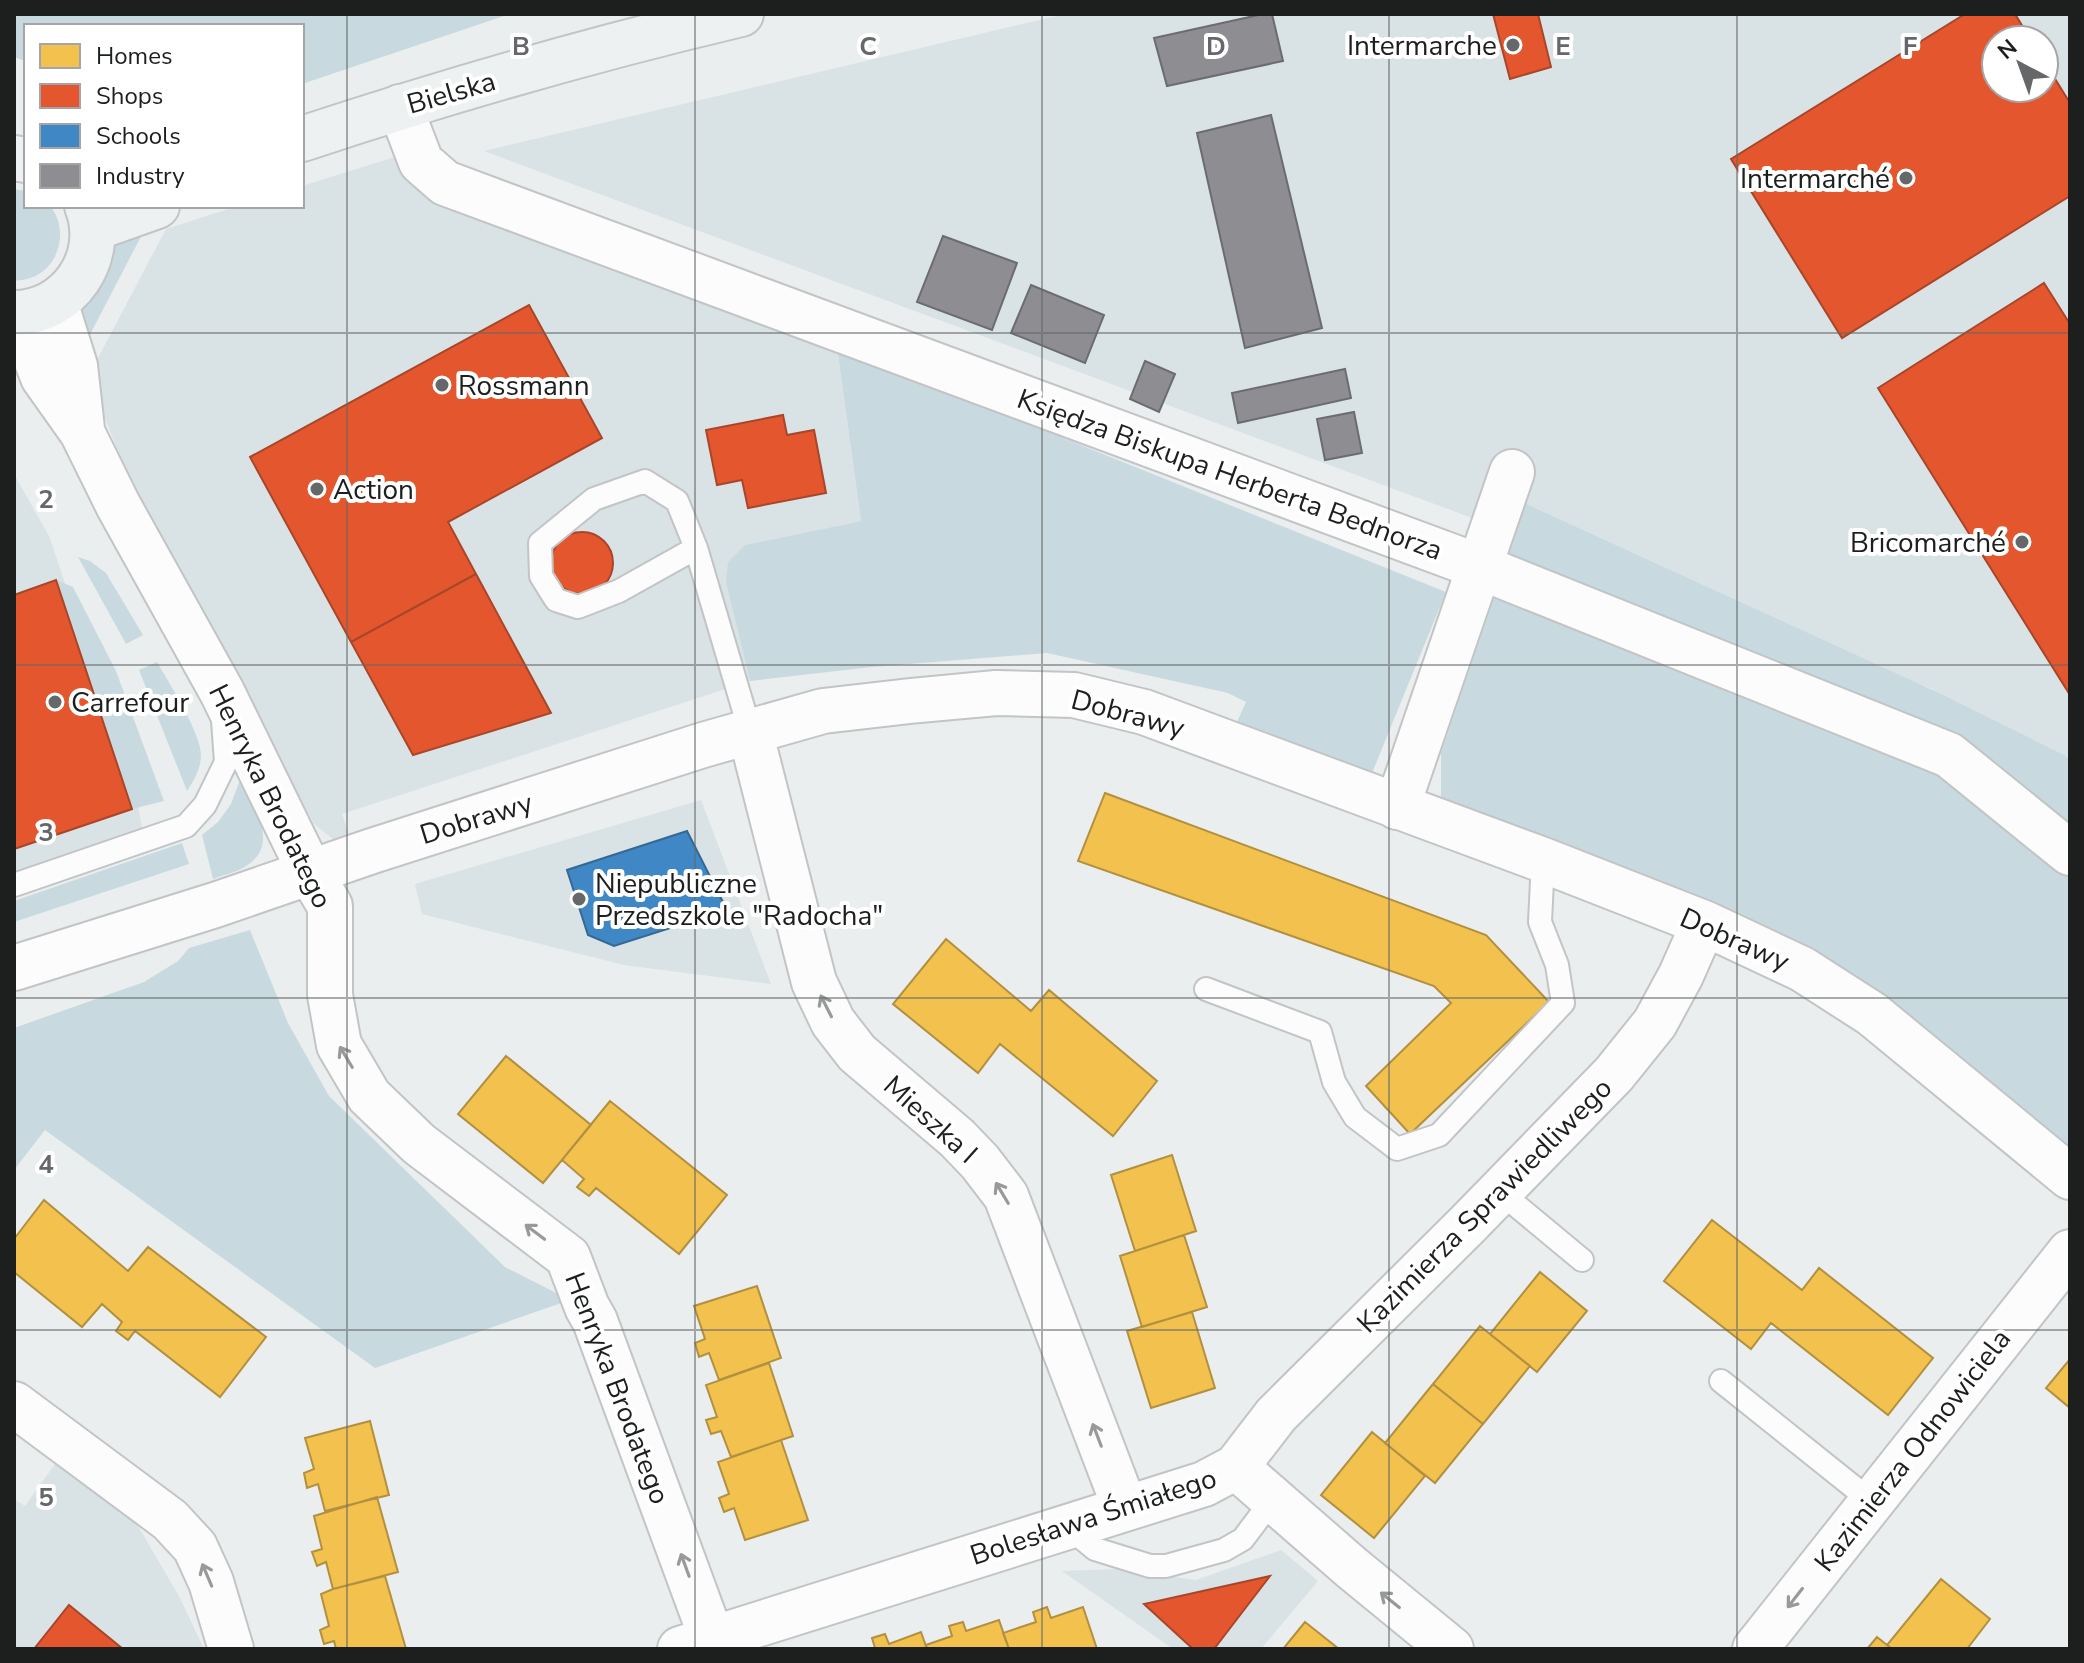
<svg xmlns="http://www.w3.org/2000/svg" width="2084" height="1663" font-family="'Nunito Sans',sans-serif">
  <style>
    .built { fill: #d9e2e4; fill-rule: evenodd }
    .green { fill: #c8dae0 }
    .homes { fill: #f2c14e; stroke: #b29040; stroke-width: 2 }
    .shops { fill: #e4572e; stroke: #a8462a; stroke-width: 2 }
    .schools { fill: #3f88c5; stroke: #356893; stroke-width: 2 }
    .industry { fill: #8d8d92; stroke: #6b6c70; stroke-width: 2 }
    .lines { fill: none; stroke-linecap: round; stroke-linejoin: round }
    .lane-casing { stroke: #c2c4c5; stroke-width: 26 }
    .street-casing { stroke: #c2c4c5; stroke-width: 48 }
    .secondary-casing { stroke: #c2c4c5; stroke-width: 48 }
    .lane { stroke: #fcfcfd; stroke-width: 22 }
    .street { stroke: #fcfcfd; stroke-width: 44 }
    .secondary { stroke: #eef1f2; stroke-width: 44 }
    .oneway { stroke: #989999 }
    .grid { fill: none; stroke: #656768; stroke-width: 2; stroke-opacity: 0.55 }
    .poi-dot { fill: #656768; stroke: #fff; stroke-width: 3 }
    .labels { text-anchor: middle; stroke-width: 8; stroke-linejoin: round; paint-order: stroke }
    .poi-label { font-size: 28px; fill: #1d1f1f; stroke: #fff; text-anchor: start }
    .street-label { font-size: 28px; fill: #1d1f1f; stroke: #fff }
    .grid-label { font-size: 26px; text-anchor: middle; font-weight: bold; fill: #656768; stroke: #fff; stroke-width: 8; stroke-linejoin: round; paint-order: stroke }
  </style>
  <rect width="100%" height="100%" fill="#ebeeef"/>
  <path class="built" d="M1065,14h1005v756l-16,-12 -124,-70 -1446,-537zM1996,40h48v48h-48z
    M395,157l10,15 432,175 24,174 -116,24 -19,38 24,98 -408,133 9,26 -18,-1 -19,-15 -181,-332 -44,-117 77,-146 72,-23h64v-20z
    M14,474l35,62 87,258 6,34 -128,45z
    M701,800l70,184 -147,-19 -202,-51 -7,-30z
    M60,1457l74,62 46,79 24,51h-190v-150l11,7z
    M1281,1550l37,31 -57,68h-88l-111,-78 56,-2 78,11z"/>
  <path class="green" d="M14,14h496l-208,70v-58h-276v35l-12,-4z
    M14,189l12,2v15h24c17,20 12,54 -11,68 -8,5 -16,6 -25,7z
    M148,223l-66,127 -4,-9 3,-39 27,-49 8,-10z
    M837,347l609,245 -74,181 -136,-49 10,-22 -18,-9 -181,-40 -175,14 -122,14 -24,-98 2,-21 17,-17 116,-24z
    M1526,504l411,188 127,63 6,5v388l-271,-207 -358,-139v-49z
    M78,557l12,4 16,12 37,62 -17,9z
    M56,580l17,7 43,84 48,130 -32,8z
    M157,662c12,21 44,71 44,93 0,14 -7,25 -14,36l-48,-121z
    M240,780c15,29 42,66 3,88 -9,5 -20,7 -30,11l-11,-44 16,-13 13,-18z
    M182,843l7,21 -175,58v-21z
    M250,930l38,93 41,73 176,171 65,33 -195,68 -330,-238 -31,40v-142l130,-46 34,-21 11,-13z"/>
  <path class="homes" d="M1105,793l381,142 63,67 -139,132 -44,-48 85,-83 -17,-17 -356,-125z
    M946,939l85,72 18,-21 108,91 -44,55 -113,-92 -22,29 -85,-69z
    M506,1056l85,69 -48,58 -85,-69z
    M610,1101l117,94 -48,59 -83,-66 -7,8 -12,-9 7,-8 -22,-19z
    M1172,1155l24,76 -61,20 -24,-76z
    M44,1200l84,71 20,-24 118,90 -46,60 -85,-66 -7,9 -12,-9 6,-9 -20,-18 -20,23 -68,-55v-33z
    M1712,1220l90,70 17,-22 114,90 -45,57 -117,-92 -20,26 -87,-68z
    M1184,1235l23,72 -65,20 -22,-71z
    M1540,1272l47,39 -50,61 -47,-38z
    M757,1286l24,72 -62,22 -10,-27 -10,4 -4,-14 10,-4 -11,-33z
    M1192,1312l23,76 -64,20 -24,-77z
    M1480,1326l50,40 -47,58 -50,-40z
    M2070,1359v49l-24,-20z
    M769,1363l24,73 -62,21 -10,-26 -10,3 -5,-14 11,-3 -11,-32z
    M1433,1384l50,40 -48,59 -50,-40z
    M370,1421l19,74 -64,16 -7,-27 -11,4 -3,-15 10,-4 -9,-31z
    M1372,1432l53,44 -51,62 -53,-43z
    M781,1440l27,80 -63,20 -11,-32 -10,4 -5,-14 10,-4 -11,-32z
    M377,1497l21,75 -65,17 -7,-27 -9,4 -5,-14 10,-3 -8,-33z
    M385,1576l21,73h-70l-2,-8 -10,3 -4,-14 9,-4 -8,-32 12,-5z
    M1941,1579l49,40 -23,30h-75l-5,-4z
    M1047,1607l4,11 32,-11 14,42h-88l-6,-16 33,-11 -3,-10z
    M999,1620l10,29h-82l-1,-4 26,-9 -3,-10 14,-4 3,9z
    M1305,1622l34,27h-56z
    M921,1632l6,17h-54l2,-1 -3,-10 13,-4 4,10z
    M1877,1637l15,12h-25z"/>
  <path class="shops" d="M1493,14h45l13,53 -41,12z
    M1965,14h50l16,26h-35v48h48v-27l26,42v93l-228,142 -111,-179z
    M2044,283l26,41v371l-192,-307z
    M529,305l73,133 -154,84 28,52 -125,68 -101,-185z
    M783,415l4,20 27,-5 12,63 -78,15 -6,-28 -25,5 -11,-55z
    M551 563a31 31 0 1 1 62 0a31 31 0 1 1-62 0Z
    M476,574l75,139 -138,42 -62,-113z
    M56,580l76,229 -118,40v-254z
    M1270,1576l-56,73h-21l-49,-45z
    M69,1605l54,44h-89z"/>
  <path class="schools" d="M687,831l40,79 -113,36 -26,-11 -21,-65z"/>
  <path class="industry" d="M1263,14h9l11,47 -116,25 -13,-48z
    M1271,115l51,213 -77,20 -48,-215z
    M943,236l74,27 -25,67 -75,-28z
    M1031,285l73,30 -19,48 -74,-30z
    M1145,361l30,13 -16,38 -29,-13z
    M1345,369l6,29 -113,25 -6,-30z
    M1354,412l8,41 -37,7 -8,-41z"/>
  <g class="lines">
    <defs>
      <path id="lane" d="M696,548l-77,43 -41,16 -22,-7 -15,-24 -1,-33 54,-44 51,-18 32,20 19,47 54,183
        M14,885l172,-59 19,-21 21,-43 -3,-41
        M1206,989l114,43 14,50 21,35 42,32 42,-14 124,-132 -6,-38 -17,-43 3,-62
        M1500,1192l82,68
        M1721,1381l150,120
        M1067,1526l28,23 55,17h16l58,-16 19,-11 30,-40"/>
      <path id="street" d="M400,107l21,55 24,21 1035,384 469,188 121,98
        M55,302l20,64 7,63
        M18,313l25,64 39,55 36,73 104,187 88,180 20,34v89l9,50 30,51 50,48 149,113 19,50 8,14 117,318
        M750,731l64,251 19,40 24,31 100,85 23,24 26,34 119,312
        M1397,807l115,-335
        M14,968l201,-63 157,-54 331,-106 120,-34 87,-10 86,-8 78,2 70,17 399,148 161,63 98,46 70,45 198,163
        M14,1404l156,116 25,27 16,35 20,67
        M1236,1467l116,101 99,81
        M680,1649l524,-165 32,-17 40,-52 193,-192 145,-149 41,-51 26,-48 23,-52
        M1755,1649l315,-397"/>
      <path id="secondary" d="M302,139c145,-48 291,-90 439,-125
        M14,158l12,2
        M92,229l65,-23
        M14,313c55,0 93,-56 73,-107"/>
    </defs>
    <use href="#lane" class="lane-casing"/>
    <use href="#street" class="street-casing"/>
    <use href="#secondary" class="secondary-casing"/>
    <use href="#lane" class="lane"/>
    <use href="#street" class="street"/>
    <use href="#secondary" class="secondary"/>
  </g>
  <defs><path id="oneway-shaft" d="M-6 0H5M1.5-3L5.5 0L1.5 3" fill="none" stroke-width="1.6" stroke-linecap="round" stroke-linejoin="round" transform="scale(2)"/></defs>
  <g class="oneway">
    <use href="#oneway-shaft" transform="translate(826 1006) rotate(-117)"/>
    <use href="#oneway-shaft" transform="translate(346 1057) rotate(-121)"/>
    <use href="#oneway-shaft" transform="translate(1002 1193) rotate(-121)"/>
    <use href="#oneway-shaft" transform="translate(535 1232) rotate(-143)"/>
    <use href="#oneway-shaft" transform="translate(1097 1435) rotate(-111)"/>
    <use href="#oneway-shaft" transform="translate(685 1565) rotate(-110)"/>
    <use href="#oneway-shaft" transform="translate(207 1575) rotate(-113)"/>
    <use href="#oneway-shaft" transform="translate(1795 1598) rotate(128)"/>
    <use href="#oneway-shaft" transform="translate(1390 1600) rotate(-141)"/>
  </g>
  <path class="grid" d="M347,14v1635M695,14v1635M1042,14v1635M1389,14v1635M1737,14v1635M14,333h2056M14,665h2056M14,998h2056M14,1330h2056"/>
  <g class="poi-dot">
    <circle cx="1513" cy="45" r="8"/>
    <circle cx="1906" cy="178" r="8"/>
    <circle cx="442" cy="385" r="8"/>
    <circle cx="317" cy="489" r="8"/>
    <circle cx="2022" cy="542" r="8"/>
    <circle cx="55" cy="702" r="8"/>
    <circle cx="579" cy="899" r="8"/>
  </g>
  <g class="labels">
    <g class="poi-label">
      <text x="1497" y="55" text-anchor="end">Intermarche</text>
      <text x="1890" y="188" text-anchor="end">Intermarché</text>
      <text x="458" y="395">Rossmann</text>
      <text x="333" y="499">Action</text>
      <text x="2006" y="552" text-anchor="end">Bricomarché</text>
      <text x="71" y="712">Carrefour</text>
      <text x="595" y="893">Niepubliczne<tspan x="595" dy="32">Przedszkole "Radocha"</tspan></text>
    </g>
    <g class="street-label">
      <text transform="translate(451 92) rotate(-16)" y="10">Bielska</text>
      <text transform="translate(1230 474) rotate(20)" y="10">Księdza Biskupa Herberta Bednorza</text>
      <text transform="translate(1128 713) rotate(15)" y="10">Dobrawy</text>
      <text transform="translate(271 796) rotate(64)" y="10">Henryka Brodatego</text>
      <text transform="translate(476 818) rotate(-17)" y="10">Dobrawy</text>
      <text transform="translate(1735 939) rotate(24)" y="10">Dobrawy</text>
      <text transform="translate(931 1119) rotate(42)" y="10">Mieszka I</text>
      <text transform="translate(1484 1205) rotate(-45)" y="10">Kazimierza Sprawiedliwego</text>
      <text transform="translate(618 1388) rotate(69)" y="10">Henryka Brodatego</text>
      <text transform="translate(1912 1450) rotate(-52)" y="10">Kazimierza Odnowiciela</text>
      <text transform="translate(1093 1516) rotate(-18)" y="10">Bolesława Śmiałego</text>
    </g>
  </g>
  <g class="grid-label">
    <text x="521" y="55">B</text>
    <text x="868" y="55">C</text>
    <text x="1216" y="55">D</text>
    <text x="1563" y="55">E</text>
    <text x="1910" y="55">F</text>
    <text x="46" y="508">2</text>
    <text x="46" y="841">3</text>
    <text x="46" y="1173">4</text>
    <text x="46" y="1506">5</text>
  </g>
  <rect width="2084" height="1663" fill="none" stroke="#1d1f1f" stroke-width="32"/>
  <rect x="24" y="24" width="280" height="184" fill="#ffffff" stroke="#a5a5a5" stroke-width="2"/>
  <rect x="40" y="44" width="40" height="24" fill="#f2c14e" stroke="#a5a5a5" stroke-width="2"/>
  <text x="96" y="64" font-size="24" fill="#1d1f1f">Homes</text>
  <rect x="40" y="84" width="40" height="24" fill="#e4572e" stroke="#a5a5a5" stroke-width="2"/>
  <text x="96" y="104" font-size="24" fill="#1d1f1f">Shops</text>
  <rect x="40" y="124" width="40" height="24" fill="#3f88c5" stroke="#a5a5a5" stroke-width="2"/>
  <text x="96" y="144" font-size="24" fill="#1d1f1f">Schools</text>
  <rect x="40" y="164" width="40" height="24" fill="#8d8d92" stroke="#a5a5a5" stroke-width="2"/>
  <text x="96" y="184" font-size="24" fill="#1d1f1f">Industry</text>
  <g transform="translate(2020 64) rotate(319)"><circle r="38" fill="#ffffff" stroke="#a5a5a5" stroke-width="2"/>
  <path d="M0-6L14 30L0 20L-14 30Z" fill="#656768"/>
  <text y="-12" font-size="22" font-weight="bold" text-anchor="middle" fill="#1d1f1f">N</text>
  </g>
</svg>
